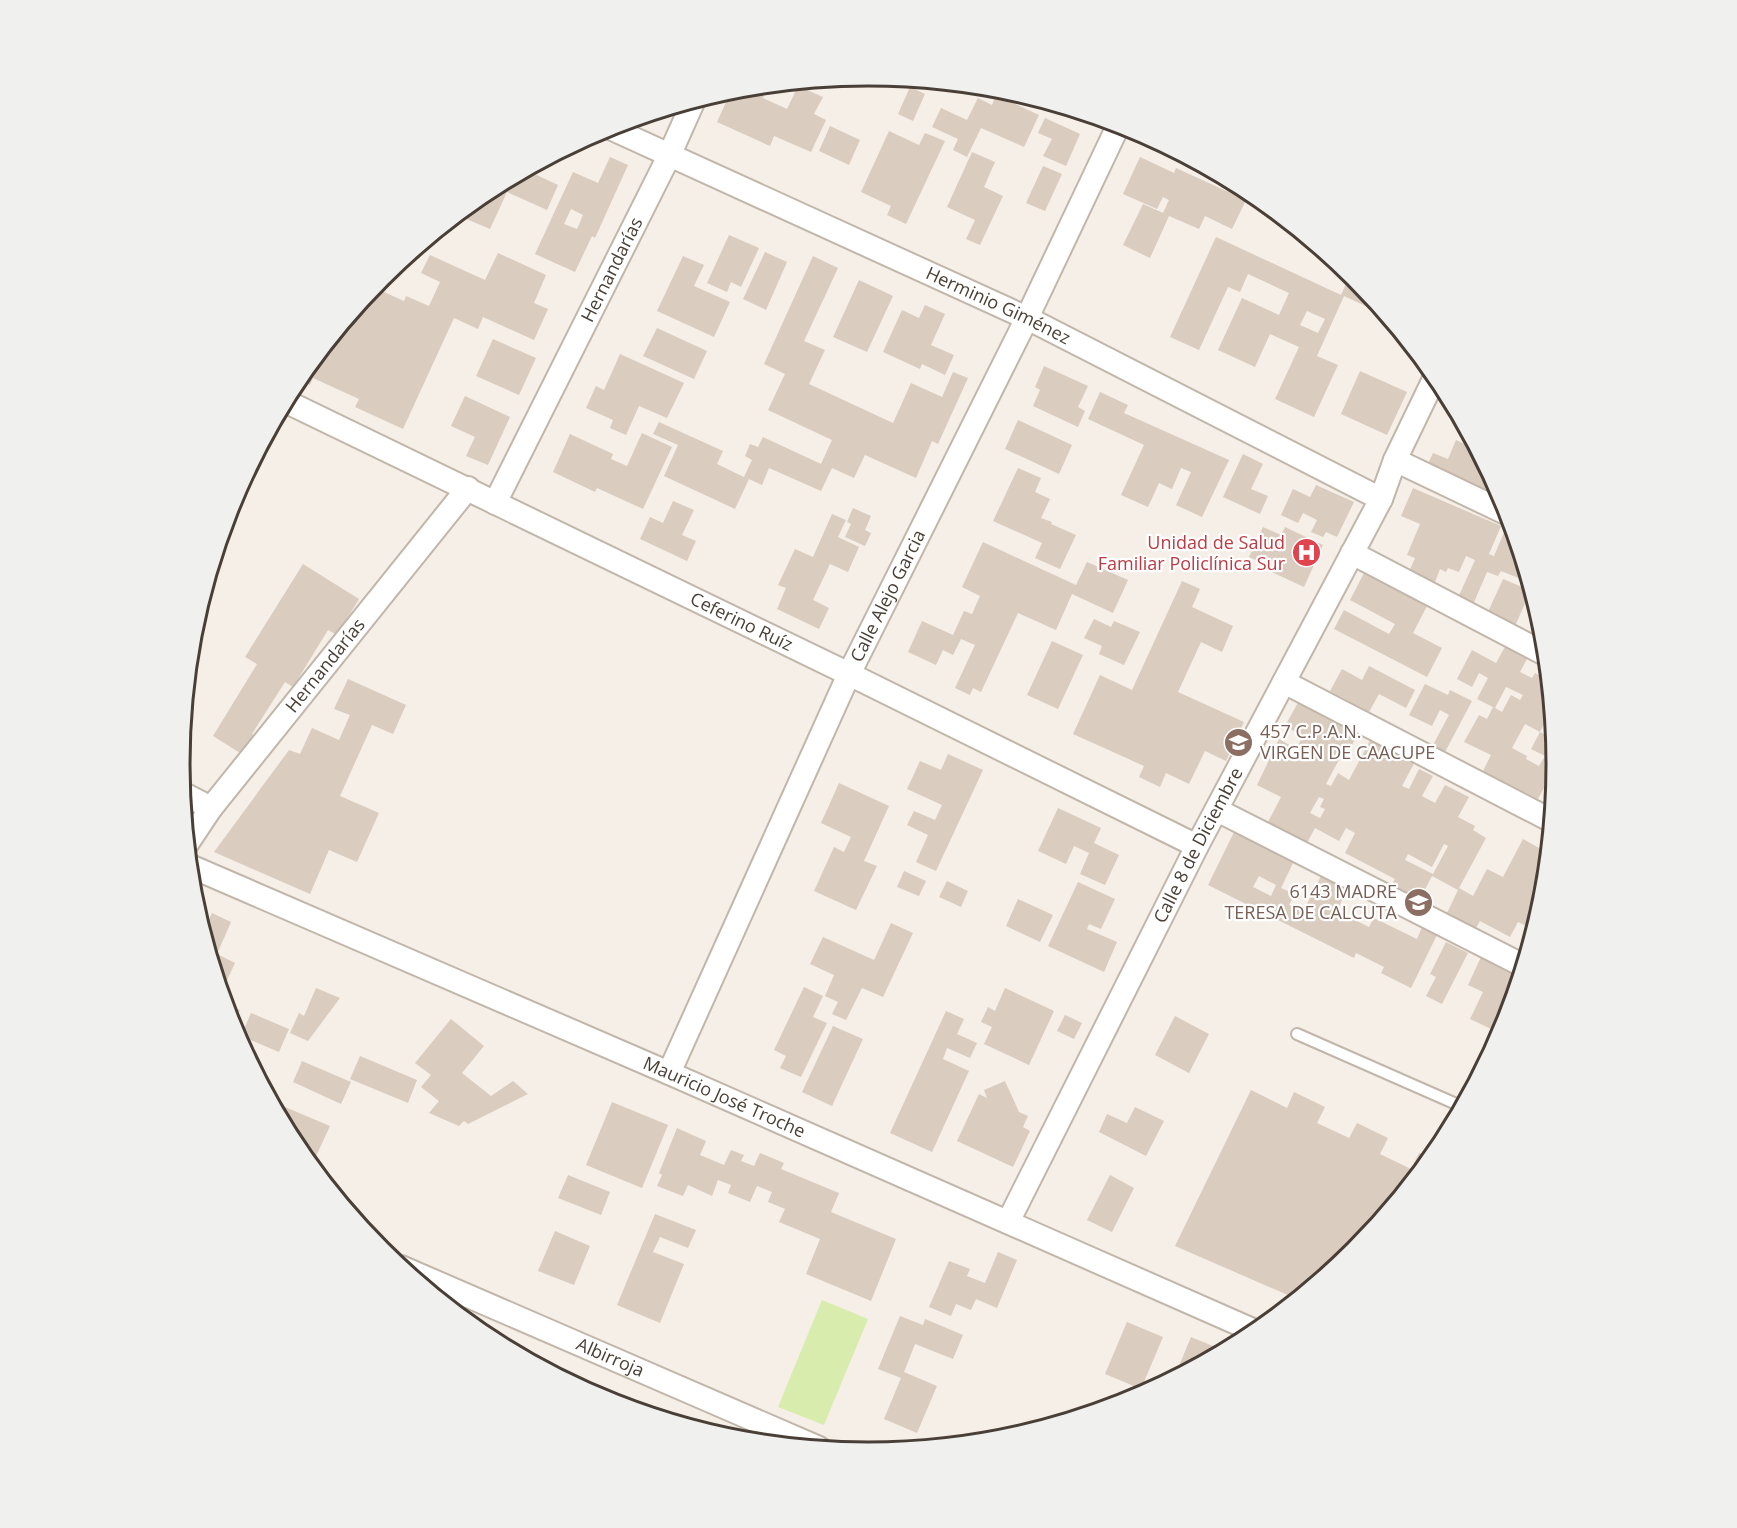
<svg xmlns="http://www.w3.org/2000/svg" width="1737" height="1528" font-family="'Open Sans',sans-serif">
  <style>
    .green { fill: #d8ecae }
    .building { fill: #daccbf; fill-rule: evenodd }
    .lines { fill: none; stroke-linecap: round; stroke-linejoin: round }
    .service-casing { stroke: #c1b6a9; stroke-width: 14 }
    .minor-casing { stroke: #c1b6a9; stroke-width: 26 }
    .service { stroke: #fff; stroke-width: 10 }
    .minor { stroke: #fff; stroke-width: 22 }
    .labels { text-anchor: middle; stroke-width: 4.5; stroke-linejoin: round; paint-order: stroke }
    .street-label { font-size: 18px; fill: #493f36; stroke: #fff }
    .health-label { font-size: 18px; fill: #be3a42; stroke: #fff; text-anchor: end }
    .education-label { font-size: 18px; fill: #785e54; stroke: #fff; text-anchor: start }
    .rim { fill: none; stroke: #493f36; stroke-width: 3 }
  </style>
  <rect width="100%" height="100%" fill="#f5efe8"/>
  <path class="green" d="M822,1300l46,19 -44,106 -46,-18z"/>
  <path class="building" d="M769,85l-6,13 24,11 11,-23 25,11 -9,17 12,6 -15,32 -37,-16 -4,10 -53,-24 15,-33z
    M910,87l15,7 -12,27 -15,-7z
    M996,95l43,20 -15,32 -43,-19 -14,29 -14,-7 5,-11 -26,-12 9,-19 26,12 11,-22 14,7z
    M1045,118l35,16 -14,32 -23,-10 9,-17 -14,-6z
    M830,126l30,14 -11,25 -30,-14z
    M889,131l30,14 6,-12 20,8 -39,83 -19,-9 4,-9 -30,-14z
    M972,152l23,10 -11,25 19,9 -23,49 -14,-6 9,-19 -28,-13z
    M610,157l18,8 -33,73 -3,-2 -17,36 -40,-18 38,-82 25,11zM571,209l12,6 -6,14 -13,-5z
    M1140,157l34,16 2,-5 70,32 -14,29 -27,-13 -6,13 -30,-13 -19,42 -27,-13 20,-41 20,9 6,-13 -6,-3 -6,12 -34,-15z
    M1043,166l19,8 -17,37 -19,-8z
    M526,170l32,15 -11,25 -40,-18 -17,37 -33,-14 20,-17 9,4 5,-14z
    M729,235l30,13 -18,39 -10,-5 -4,10 -20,-9z
    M1216,237l125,58 10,-22 25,28 -4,8 -28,-13 -27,60 21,9 -24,52 -39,-18 24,-52 -29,-13 -15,33 -37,-17 24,-52 37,17 10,-22 -41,-19 -8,18 -12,-5 -29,63 -29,-13zM1307,311l18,8 -7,14 -18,-8z
    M765,252l22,10 -21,48 -23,-11z
    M498,253l48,22 -12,28 14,6 -14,31 -51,-23 -5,12 -24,-11 -51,111 -48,-22 4,-8 -46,-21 -3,7 -13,-6 76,-92 31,14 2,-5 23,10 11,-24 -19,-9 9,-18 55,25z
    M683,256l21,9 -10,21 36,16 -16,35 -57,-26z
    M813,256l25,12 -34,73 21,9 -16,34 84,39 18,-40 31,14 11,-25 15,6 -30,66 -6,-3 -16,37 -51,-23 -11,23 -22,-10 -11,23 -52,-23 -7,17 -13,-6 -14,30 -71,-33 14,-31 -25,-11 6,-12 64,29 -6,13 27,13 8,-17 -7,-4 5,-12 8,3 5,-10 58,27 11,-24 -64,-30 17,-36 -21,-10z
    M859,280l34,16 -26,56 -34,-15z
    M925,305l20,9 -14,31 23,10 -9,20 -23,-11 -2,5 -37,-17 19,-42 17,8z
    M657,328l50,23 -13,28 -51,-23z
    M493,339l43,19 -17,37 -43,-19z
    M620,354l64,29 -17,35 -28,-12 -13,29 -16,-7 3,-8 -27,-12 10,-22 8,4z
    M1044,366l44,20 -10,21 7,4 -7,16 -45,-21 7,-16 -5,-3z
    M1360,371l47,21 -20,43 -46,-21z
    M1100,392l28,13 -4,8 105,47 -27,57 -26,-12 15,-33 -10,-4 -9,21 -13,-6 -11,24 -27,-12 23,-50 -56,-26z
    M465,396l45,21 -22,48 -22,-9 9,-19 -24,-11z
    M1018,420l54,25 -13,29 -54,-25z
    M642,433l30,14 -29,62 -46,-21 -2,4 -42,-20 17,-38 43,20 -2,5 16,7z
    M1456,440l22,10 13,24 -10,23 -57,-25 9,-19 15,6z
    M1243,454l20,10 -12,25 17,7 -8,18 -37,-17z
    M1018,468l23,10 -6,14 15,7 -9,19 11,4 -1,2 25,11 -16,34 -25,-11 7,-15 -49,-22z
    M1495,482l8,15 -2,4 -12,-5z
    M1316,485l38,17 -17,35 -11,-5 -3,5 -12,-5 6,-12 -14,-7 -5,10 -17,-8 12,-26 17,8z
    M1413,488l88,38 -12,28 5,2 11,-26 11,5 10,33 -5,11 -20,-8 -3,5 -11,-4 -15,35 -15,-7 18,-40 -9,-4 -7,16 -11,-4 -2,4 -6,-3 -6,16 -26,-11 7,-16 -8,-3 13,-31 -19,-8z
    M673,501l21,9 -12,25 14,6 -9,20 -47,-22 10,-22 13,6z
    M853,508l18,8 -6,14 6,3 -6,13 -20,-9 6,-13 -4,-2z
    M832,514l14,6 -8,17 21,10 -11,25 -18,-8 -17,36 16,8 -10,21 -42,-20 9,-21 -8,-3 17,-36 18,8z
    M1263,527l18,8 4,-8 38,18 -19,42 -39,-18 2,-4 -18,-8z
    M983,542l93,43 11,-23 41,18 -15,33 -41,-19 -16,36 -38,-17 -37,79 -8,-4 -3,7 -15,-7 20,-43 -14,-6 -8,16 -10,-5 -7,15 -28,-13 14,-31 31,14 11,-24 8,3 8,-18 -18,-9z
    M303,564l56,35 -22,36 -9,-5 -35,57 -8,-5 -33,52 5,4 -12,18 -32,-20 44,-72 -12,-7z
    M1364,573l63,33 -14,27 29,15 -15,29 -93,-48 10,-19 45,24 6,-10 -45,-24z
    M1503,579l28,12 1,-3 5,17 -11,-4 -10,23 -28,-12z
    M1182,581l18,8 -8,18 41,19 -11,26 -21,-10 -23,50 66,30 -18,39 -21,-10 -16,33 -23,-11 -6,14 -21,-10 5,-11 -71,-32 27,-59 32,15z
    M1094,619l17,8 3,-6 26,11 -16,33 -25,-11 3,-8 -18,-8z
    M1052,641l31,14 -25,54 -31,-14z
    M1506,645l22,12 -8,15 12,6 3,-5 14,8 4,40 -6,-3 -7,14 15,8 2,24v8l-4,-1 -15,28 -55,-28 8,-16 -27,-13 15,-27 8,4 6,-12 -16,-8 11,-21 -9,-5 -7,14 -15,-8 15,-29 24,13zM1506,687l17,8 -3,5 -9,-5 -9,17 -7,-4zM1525,724l15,8 -9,17 14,7 -6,10 -13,-7 1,-3 -15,-8z
    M1369,666l46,24 -9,18 -27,-14 -10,18 -39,-21 12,-22 20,11z
    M348,679l58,26 -13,29 -21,-9 -32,71 39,17 -22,49 -28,-12 -19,44 -96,-42 75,-102 11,4 12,-26 27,12 11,-25 -16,-6z
    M1425,684l23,11 2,-5 22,11 -27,51 -12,-7 16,-30 -9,-5 -8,16 -23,-11z
    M1300,699l60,31 -15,28 -4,-2 -15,28 5,2 7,-13 11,7 24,-45 44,23 -15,28 7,3 10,-20 14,7 -11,20 13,7 10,-18 24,12 -11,20 17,9 -2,4 13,8 -27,50 14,8 14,-27 16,8 20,-38 16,9 8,-16 4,2 -7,65 -9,31 -17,-8 -8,15 -30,-16 -5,9 -29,-15 12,-25 -26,-14 -13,25 -28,-15 4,-7 -50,-26 10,-20 -9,-5 -7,13 -24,-13 -9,17 -39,-21 14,-27 -24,-12 22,-46 17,10 7,-13 -18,-10zM1319,797l5,2 -4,8 5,2 -5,9 -10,-5zM1444,844l4,2 -15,28 -28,-14 3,-6 24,13z
    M948,754l35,16 -47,101 -20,-9 12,-27 -21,-10 7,-14 21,9 7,-15 -35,-16 13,-28 21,9z
    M839,783l50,23 -25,55 13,5 -21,44 -42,-19 20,-44 10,5 7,-15 -30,-14z
    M1058,808l43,20 -7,15 25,12 -14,30 -25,-11 9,-21 -15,-7 -8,18 -28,-13z
    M1235,830l60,29 -14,29 14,6 -6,11 14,7 18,-36 26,13 -10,22 32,16 5,-9 43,21 5,-12 15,8 -26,53 -30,-15 3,-6 -28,-14 -2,5 -146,-73zM1259,876l17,9 -5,11 -18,-9z
    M904,871l22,10 -7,15 -22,-9z
    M947,881l21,10 -7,16 -22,-10z
    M1078,882l37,17 -14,30 -12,-5 -2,5 30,13 -13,30 -56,-26z
    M1018,899l35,16 -13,27 -34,-16z
    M212,913l19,9 -14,32 18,9 -14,30 -18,-60z
    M891,923l22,10 -30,64 -21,-9 -16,32 -14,-6 6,-12 -13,-6 9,-21 -24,-11 13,-27 51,23z
    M1446,942l22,11 -26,51 -16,-8 10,-19 -6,-3z
    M1481,957l39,20 -15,51 -3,6 -32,-15 13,-27 -15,-7z
    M804,987l19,9 -10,21 14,6 -26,54 -21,-9 6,-12 -12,-6z
    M316,988l24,10 -32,43 -18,-8 9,-20 5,3z
    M1005,988l49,23 -25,54 -45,-21 8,-17 -11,-5 7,-15 7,4z
    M224,1003l16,7 -8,17z
    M946,1011l18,8 -7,15 20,9 -7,15 -23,-10 -4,11 26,12 -37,81 -42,-19z
    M251,1013l38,16 -10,23 -38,-16z
    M1065,1015l17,8 -8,16 -17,-8z
    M1175,1016l34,18 -20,39 -34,-18z
    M451,1019l33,27 -22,27 29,23 22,-15 15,13 -60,30 -4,-3 -5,5 -30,-13 10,-12 -18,-14 10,-12 -16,-12z
    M833,1026l30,13 -31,67 -30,-14z
    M360,1056l57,24 -9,23 -58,-24z
    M302,1061l49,21 -10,22 -48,-22z
    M1005,1081l14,31 9,4 -5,11 7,4 -17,36 -56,-26 22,-47 8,4 -3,-8z
    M1251,1090l36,18 7,-16 31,15 -8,16 32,15 8,-15 31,15 -8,16 31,15 8,-16 12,6 -76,92 -58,48 -122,-53z
    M612,1102l56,23 -26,63 -56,-23z
    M285,1107l45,19 -18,39 -13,-14 5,-10 -15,-7 -9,-16z
    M1135,1107l29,14 -18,35 -47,-24 8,-18 20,9z
    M677,1128l29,13 -6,14 24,10 7,-15 13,5 -3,6 13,5 6,-13 24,10 -3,6 58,24 -8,19 65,27 -25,62 -65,-27 14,-35 -41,-17 6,-13 -17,-7 4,-10 -15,-6 -7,16 -22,-9 3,-8 -13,-5 -6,16 -24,-11 -5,11 -26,-10 5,-11 -3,-2z
    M568,1175l42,17 -9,23 -43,-17z
    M1110,1175l24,13 -22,44 -25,-12z
    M655,1214l41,16 -8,18 -28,-11 -7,15 31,12 -24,59 -43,-18z
    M555,1231l35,15 -16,39 -36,-14z
    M998,1252l19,8 -20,48 -21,-9 -5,11 -15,-6 -5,12 -22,-9 20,-46 21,8 -3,7 18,7z
    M900,1316l23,9 2,-6 38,16 -10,24 -38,-15 -11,28 33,14 -20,47 -33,-14 17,-41 -23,-9z
    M1127,1322l36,15 -22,52 -36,-15z
    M488,1337l42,15 -3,7 -39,-21z
    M1191,1337l34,14 -51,27z"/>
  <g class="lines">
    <defs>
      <path id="service" d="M1297,1034l166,73"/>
      <g id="minor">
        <path id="s1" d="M608,127l419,191 354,181"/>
        <path id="s2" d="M285,401l564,273 348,172"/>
        <path d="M1395,460l115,55"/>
        <path id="s3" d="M495,503l174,-347 25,-56"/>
        <path d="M1352,553l195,102"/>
        <path d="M1284,682l268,139"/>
        <path d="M182,793l29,15"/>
        <path d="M1217,810l307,156"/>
        <path id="s4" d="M187,844l24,-36 257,-320"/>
        <path id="s5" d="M190,866l479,207 588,259"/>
        <path id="s6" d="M669,1073l180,-399 178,-356 92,-194"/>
        <path id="s7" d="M1008,1222l189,-376 184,-347 14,-39 41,-85"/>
        <path id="s8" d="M401,1267l418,181"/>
      </g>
    </defs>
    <use href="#service" class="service-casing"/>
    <use href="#minor" class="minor-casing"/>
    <use href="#service" class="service"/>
    <use href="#minor" class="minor"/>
  </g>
  <defs>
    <symbol id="hospital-disc" viewBox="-11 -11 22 22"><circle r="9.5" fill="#e0444e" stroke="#fff"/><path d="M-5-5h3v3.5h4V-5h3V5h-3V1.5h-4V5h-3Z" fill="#fff"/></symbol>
    <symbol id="school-disc" viewBox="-11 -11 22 22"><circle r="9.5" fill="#8d6e63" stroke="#fff"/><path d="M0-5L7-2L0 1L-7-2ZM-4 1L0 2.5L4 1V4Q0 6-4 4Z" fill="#fff"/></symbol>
  </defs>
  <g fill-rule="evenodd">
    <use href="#hospital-disc" x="1290" y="536" width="33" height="33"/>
    <use href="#school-disc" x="1222" y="726" width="33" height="33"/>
    <use href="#school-disc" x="1402" y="886" width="33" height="33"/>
  </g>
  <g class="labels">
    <g class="street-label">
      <text dy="6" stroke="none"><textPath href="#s3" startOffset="261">Hernandarías</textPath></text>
      <text dy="6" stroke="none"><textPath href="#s1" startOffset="429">Herminio Giménez</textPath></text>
      <text dy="6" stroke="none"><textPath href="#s6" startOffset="525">Calle Alejo Garcia</textPath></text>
      <text dy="6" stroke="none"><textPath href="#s2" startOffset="507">Ceferino Ruíz</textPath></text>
      <text dy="6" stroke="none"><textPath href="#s4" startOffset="226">Hernandarías</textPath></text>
      <text dy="6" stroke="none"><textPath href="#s7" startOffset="422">Calle 8 de Diciembre</textPath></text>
      <text dy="6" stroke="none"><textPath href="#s5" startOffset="582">Mauricio José Troche</textPath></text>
      <text dy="6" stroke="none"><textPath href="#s8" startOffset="228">Albirroja</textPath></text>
    </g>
    <g class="health-label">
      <text x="1285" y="549">Unidad de Salud<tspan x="1285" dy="21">Familiar Policlínica Sur</tspan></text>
    </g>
    <g class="education-label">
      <text x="1260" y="738">457 C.P.A.N.<tspan x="1260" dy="21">VIRGEN DE CAACUPE</tspan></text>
      <text x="1397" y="898" text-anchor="end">6143 MADRE<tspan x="1397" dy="21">TERESA DE CALCUTA</tspan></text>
    </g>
  </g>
  <path d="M0 0H1737V1528H0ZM190 764a678 678 0 1 1 1356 0a678 678 0 1 1-1356 0Z" fill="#f0f0ef" fill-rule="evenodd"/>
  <path class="rim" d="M190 764a678 678 0 1 1 1356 0a678 678 0 1 1-1356 0Z"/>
</svg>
